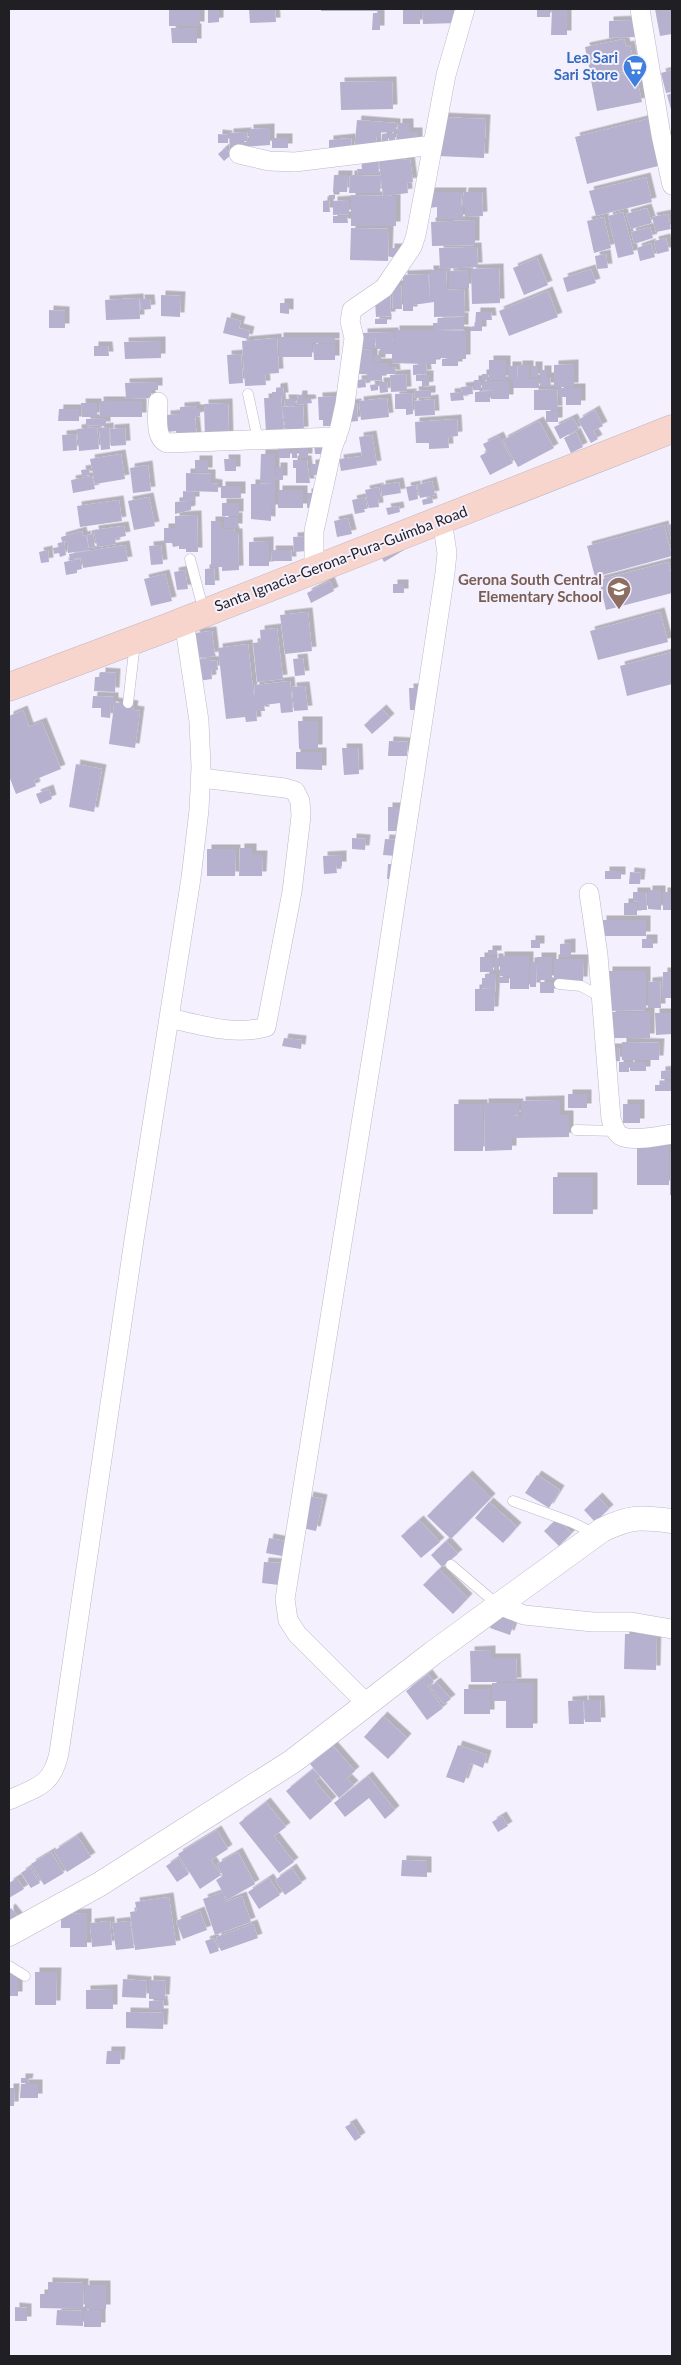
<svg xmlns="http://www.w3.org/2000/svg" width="681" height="2365" font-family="Lato,sans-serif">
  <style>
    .building { fill: #b5b1ce; filter: url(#shadow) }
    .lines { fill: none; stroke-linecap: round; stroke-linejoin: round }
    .service-casing { stroke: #bdb8c5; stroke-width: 11 }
    .minor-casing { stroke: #bdb8c5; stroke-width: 20 }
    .tertiary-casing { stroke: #bdb8c5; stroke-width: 25 }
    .secondary-casing { stroke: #bdb8c5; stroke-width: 29 }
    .service { stroke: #fff; stroke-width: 10 }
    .minor { stroke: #fff; stroke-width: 19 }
    .tertiary { stroke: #fff; stroke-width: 24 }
    .secondary { stroke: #f7d4cc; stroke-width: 28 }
    .labels { text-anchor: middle; stroke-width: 4; stroke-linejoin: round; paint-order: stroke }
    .shop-label { font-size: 15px; font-weight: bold; fill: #366cbe; stroke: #f5f0fd; text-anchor: end }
    .street-label { font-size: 15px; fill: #201f23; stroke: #f5f0fd }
    .education-label { font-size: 15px; font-weight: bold; fill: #785e54; stroke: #f5f0fd; text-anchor: end }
  </style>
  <defs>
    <filter id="shadow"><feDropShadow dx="4.5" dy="-4.5" stdDeviation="0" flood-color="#0004"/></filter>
  </defs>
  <rect width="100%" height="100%" fill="#f5f0fd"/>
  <path class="building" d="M169,9h31v17h-31z
    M208,9h11v13l-11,1z
    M249,9h26l1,13 -26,1z
    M321,9h63v2h-63z
    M403,9h17v15h-17z
    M422,9h28v2h8v12l-35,1z
    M537,9h13v8h-13z
    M552,9h15v26h-16z
    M655,9h17v25l-12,2z
    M373,13h7v17h-8z
    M635,20v17l-26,1v-17z
    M171,28h26v15h-25z
    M624,39l2,7 4,-1 5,24 -44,8 -6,-30z
    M672,70v22l-6,1 -5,-20z
    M635,71l7,31 -45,9 -6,-31z
    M392,81l1,28 -52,1 -1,-28z
    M672,93v20l-5,-18z
    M439,117l47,2 -2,39 -47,-2z
    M651,118l11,47 -75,19 -12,-47z
    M357,120l39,3v9h-15v5h-5l2,14h-24z
    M398,123h11v9h9v10l-22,1z
    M270,128v17l-28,2 -1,-5h8v-13z
    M247,132l1,9h-8v10l-10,1 -1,-19z
    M388,133v10h-6v-9z
    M389,133h6v9h-6z
    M218,134l10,1v8h-10z
    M272,138h16v10h-16z
    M351,138l1,14 -23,1v-13z
    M225,148l6,7 -7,6 -6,-7z
    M402,150l1,10 7,-1 3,23 -6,1 1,10 -23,3h11v30h-45v-31l32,1 -5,-43z
    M362,160h16l1,14h-21l-1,-5h5z
    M334,175h14l-1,17h-14z
    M350,175l31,1 -1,17h-31z
    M646,177l6,25 -56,14 -7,-25z
    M427,192h35l-1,14h2v13h-26v-12l-9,1z
    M464,192h18l1,24 -18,1v-11h-3z
    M329,195h6v4h-6z
    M329,200l1,12h-7v-11z
    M349,200v14l-16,1v-14z
    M647,208l5,15 -21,6 -5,-15z
    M623,212l11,42 -16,4 -10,-42z
    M668,214l3,15 -15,3 -4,-15z
    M333,216h14l1,7h-15z
    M604,217l7,31 -17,5 -7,-32z
    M475,220v25l-43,1 -1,-24z
    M650,227l3,11 -19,6 -3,-12z
    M351,228l38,1 -1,32 -38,-1z
    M666,238l3,13 -12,3 -3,-13z
    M651,243l4,14 -15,4 -3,-13z
    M477,247l1,20 -38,2 -1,-21z
    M390,248h8v9h-8z
    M606,254l2,14 -11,1 -2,-13z
    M537,258l11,27 -24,10 -11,-27z
    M499,268l1,35 -28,1 -1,-35z
    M591,269l5,14 -29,9 -4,-14z
    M429,270h17l1,20 17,-1 1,27 -31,1v-15l-21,3v6h-10v-36l25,-1 2,26z
    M469,270v18h-20v-17z
    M392,285h9l1,24h-9z
    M548,291l10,26 -49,19 -10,-25z
    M390,292l1,24 -15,1 -1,-17z
    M161,295l20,1 -1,21 -19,-1z
    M139,298l1,21 -34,1 -1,-20z
    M140,299h10l1,10 -10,1z
    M280,303h9v11l-9,-1z
    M49,310l16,1v17h-16z
    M476,312h15l1,8h-10v11h-12v-4l5,-1z
    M227,317l14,4 -2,7 11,3 -2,8 -25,-6z
    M464,317v12l-28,1 30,1v28h-8v7h-16v-7l8,-1h-14v6h-10l1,10 -14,1v-10l10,-1 -31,-1v-9h-12v-5h-4v-14l-1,13h-12v-15l31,-1v8l-2,1h3v-11h38v-7h5v-5z
    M387,318v6h-12v-5z
    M279,337h56v6h-23v14h-33z
    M277,338l2,35 -14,1 1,11 -21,1 -3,-45z
    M161,341v17l-36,1 -1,-17z
    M313,344h22v16h-21z
    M94,346h14l1,10h-15z
    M373,349v14h16v4h6l1,7h-14v6l-15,1v-7h-11v-10h13h-12v-14z
    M241,354l2,29 -14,1 -2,-29z
    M374,355h7v7h-7z
    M489,360h17v20h-17z
    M574,364v23h-20v-22z
    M518,365h11v14h10v9h-26v-9h-5v-13h9l1,13z
    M531,366h7v12h-7z
    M540,370h7v7h3l1,10h-11z
    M406,374l1,17 -16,1 -1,-17z
    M482,374h6v6h-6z
    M416,375h13v11l-7,1v-6h-6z
    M365,379l1,8 -8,1 -1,-8z
    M474,380h7v10h-7z
    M482,381h27v18h-18v-8h3l-12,-1z
    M158,382v8h-7v8l-25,1 -1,-16z
    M379,382h8l1,10 -8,1z
    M378,384v6l-7,1 -1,-6z
    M472,386l1,8 -10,1 1,5 -13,1 -1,-8 12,-1 -1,-5z
    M283,387l1,10h-3l3,36h-18l-2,-35h8v-6h4v-4z
    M559,388h22v17h-15v-8h-7z
    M557,389l1,21h-24v-20z
    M431,390v7l-16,1 -1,-7z
    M490,391v11h-15v-10z
    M412,393l1,21 -7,1v-6h-11v-15z
    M298,395h5v4h8l1,4 -16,2z
    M337,396l1,30h-15v-6h-4l-1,-23z
    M387,398l2,19 -28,3 -2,-19z
    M284,399h11v7h-10z
    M434,399l1,16 -20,1 -1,-15z
    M99,401h43v16h-42z
    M81,403h16v14h-15z
    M228,403l1,35 -24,1 -1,-35z
    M357,403l1,18 -10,1 -1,-18z
    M195,406l1,3h4v7l-5,1 2,21 -20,-1 -1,-6 -9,1 -1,-17 14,-1v-7z
    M303,406l1,25 -18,1 -4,-25z
    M59,409h20v12h-21z
    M595,410l8,16 -10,5 5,8 -7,4 -13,-23z
    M546,411h12v11h-12z
    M106,418v8l-20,-1v-6z
    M573,418l6,11 -19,10 -6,-12z
    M457,419l1,17 -10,1 1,11 -20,1v-6h-13l-1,-21z
    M539,421l15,27 -36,19 -15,-27z
    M97,427l2,22 -20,2 -2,-22z
    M109,427l1,22 -9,1 -2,-22z
    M125,428l1,17 -15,1 -1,-17z
    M576,432l7,15 -12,6 -7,-15z
    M76,434l1,16 -14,1 -1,-16z
    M372,435l5,30 -36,6 -2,-12 23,-3 -3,-19z
    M499,436l14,27 -23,12 -10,-19 7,-4 -4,-8z
    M323,443v11h-8l-1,-10z
    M278,444h12v14h-12z
    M299,444h9v14h-9z
    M297,445v13h-5v-12z
    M121,454l4,25 -30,5 -5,-25z
    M261,454h14v30l-15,-1z
    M224,459h12v12h-11z
    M195,460h13v12h-13z
    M293,460h14l3,23h-14v-15h-3z
    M311,464h7v11h-7z
    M148,465l3,26 -18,2 -3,-25z
    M276,467h7v13h-7z
    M89,469l1,6 -8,1 -1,-6z
    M186,473l25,1v9l7,1v8l-32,-1z
    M92,476l3,13 -22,4 -2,-13z
    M432,481l3,14 -15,3 -3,-13z
    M399,482l2,11 -19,3 -1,-11z
    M251,484h24v25h-4v12l-20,-2z
    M416,485l2,14 -9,2 -3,-14z
    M221,486h20v12h-20z
    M379,487l2,12h-3l1,8 -10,1 -4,-18z
    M278,490h25v18h-25z
    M183,491l12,1v9h-12z
    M307,493h9v14l-9,1z
    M149,497l6,29 -21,4 -6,-29z
    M365,497l2,12h-3l1,3 -10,2 -3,-14z
    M432,497l1,6 -10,2 -1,-5z
    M119,500l3,21 -42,6 -3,-21z
    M191,501v9l-16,4v-12z
    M222,503h17v13h-17z
    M399,506l1,6 -12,3 -2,-7z
    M197,515l1,37h-12v-3h-7v-3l-6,1 -1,-4h-8v-15h11v-12z
    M224,517h14v11h-14z
    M348,518l4,16 -15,3 -3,-16z
    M211,521h10v8h13l1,4h3l1,37 -17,1v-4h-11z
    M672,524v18l-5,-17z
    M664,525l8,31 -77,21 -8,-31z
    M124,526l2,10 -11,2 1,6 -19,3 -3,-17z
    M82,531l1,5 3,-1 3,15 -21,3 -1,-12 -5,1 -1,-5z
    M93,534l2,13 -6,1 -2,-13z
    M307,536v15l-13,1 -1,-15z
    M269,541v25h-20v-24z
    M398,541l6,9 -20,12 -5,-10z
    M64,542l2,13 -6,2 -1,-4 -5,1 -1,-6 6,-1 -1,-4z
    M125,545l3,16 -45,7 -1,-10 -12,1 -1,-5z
    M161,545l2,19 -12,1 -2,-19z
    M48,550l1,12 -8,1 -2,-11z
    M271,550h20l1,11h-20z
    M80,559l2,10 -5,1v3l-11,2 -2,-13z
    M668,562l4,14v17l-66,17 -7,-30z
    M214,568l1,17h-10v-16z
    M185,570l3,19 -11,1 -3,-18z
    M165,574l7,27 -21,5 -7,-27z
    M330,581l4,10 -23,12 -4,-10z
    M393,584h11v9h-11z
    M308,612l4,39 -27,3 -5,-39z
    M660,612l8,30 -70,18 -8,-29z
    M277,628l6,51 -26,3 -4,-39 8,-1 -1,-12z
    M212,631l3,25 -17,2 -3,-25z
    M248,644l6,54 1,-13 35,-4 3,31 -12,1 -1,-10 -16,2 1,6h-9l1,10 -11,1 -1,-5 -19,2 -8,-71z
    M672,652v32l-45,12 -7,-30z
    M211,658v3l6,-1 1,10h-7l1,9 -14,2 -2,-22z
    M303,658l2,17 -10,1 -2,-17z
    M101,672l15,1 -1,19 -21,-1 1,-14h6z
    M305,686l3,24 -14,1 -2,-24z
    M409,688h11v22h-10z
    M93,696l21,1v5l20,3 -1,5 7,1 -5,37 -26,-4 5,-38h-3l-1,12 -9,-1v-9h-9z
    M382,709l8,9 -18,16 -8,-9z
    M23,710l6,17 13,-5 19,47 -27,11 2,6 -20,8 -7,-18v-60z
    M298,721h20v28h-19z
    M389,741l19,1 -1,14h-19z
    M342,748h16l1,26 -15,1z
    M296,752h26v18l-26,-1z
    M76,764l26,5 -8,43 -25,-5z
    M49,789l3,10 -12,5 -4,-10z
    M388,807h13l1,24h-14z
    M352,838l14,1 -1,11 -13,-1z
    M385,839l14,1 -2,16 -14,-1z
    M240,848h12v7h11l-1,21h-23z
    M207,849h29l-1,27h-28z
    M342,855v11h-6l1,7 -13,1 -1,-18z
    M388,864h7v15h-8z
    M605,871h16v8h-16z
    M630,872l11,1 -1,11h-11z
    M648,890h13v20l-13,-1z
    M633,892h13l1,18h-9v-9l-5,1z
    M663,892h8v18h-8z
    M624,903h13v12h-13z
    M602,920h44v16h-44z
    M642,939h11v9h-11z
    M531,940h9v8h-9z
    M571,943v14h-11v-13z
    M488,950h9v5h-9z
    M500,956h29v33h-19v-13h-10z
    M480,957h13v15h-13z
    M537,957h15v23h-15z
    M494,958h5v13h-5z
    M554,959h30l-1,22h-29z
    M530,962h7l-1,25h-6z
    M608,971h38v39l-38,1z
    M663,972h9v26h-10z
    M485,974h11l-2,37h-19v-22h17l-10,-1v-10h3z
    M498,977h11v6h-11z
    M660,981l1,27h-13v-26z
    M540,982h14v11h-14z
    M611,1012h39v26h-39z
    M655,1013h17v21l-16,1z
    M284,1038l18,2 -1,9 -19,-3z
    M622,1042l38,1 -1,17h-37z
    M609,1048h10l1,13 -10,1z
    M619,1062h10v10h-10z
    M630,1062h16v9h-16z
    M672,1070v9h-11v-8z
    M660,1081h12v10h-17v-6h5z
    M568,1094h19v14h-19z
    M560,1100v15h9v22l-57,1v12l-27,1 -1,-48h35v12l-8,1h10v-15z
    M454,1104h29v47h-29z
    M623,1104h17v19h-17z
    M646,1142h23v43h-32v-37h9z
    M670,1153h2v11h-2z
    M670,1172h2v23h-2z
    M553,1177h40v37h-40z
    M468,1475l23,23 -40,41 -24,-23z
    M537,1475l23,15 -11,18 -24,-15z
    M309,1496l14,3 -7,32 -14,-3z
    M598,1497l11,12 -14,13 -11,-12z
    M489,1502l28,25 -14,16 -28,-25z
    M557,1519l15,14 -13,13 -15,-15z
    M419,1520l21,22 -19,16 -20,-22z
    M269,1538l16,3 -3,15 -16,-3z
    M446,1541l12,13 -16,13 -11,-12z
    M264,1562l17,1 -2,22 -17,-2z
    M439,1569l29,29 -15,16 -30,-29z
    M496,1613l19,7 -5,15 -20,-7z
    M636,1629h21l-1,41 -32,-1 1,-35h11z
    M491,1650v8h25l1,24h-46l-1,-31z
    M428,1674l6,8 -7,4 16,22 -16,12 -21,-29z
    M436,1682l15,17 -7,5 -14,-17z
    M492,1683h41v45h-27v-27h-14z
    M464,1689h26v25h-26z
    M583,1700l1,24h-15l-1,-23z
    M584,1700h16l1,22h-16z
    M383,1716l24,22 -19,21 -24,-22z
    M458,1745l29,10 -4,13 -12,-5 -7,20 -18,-6z
    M333,1746l22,25 -8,7 7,7 -15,13 -29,-34z
    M313,1769l7,8 -5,4 17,20 -22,19 -24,-29z
    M368,1776l27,34 -10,9 -16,-21 -24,19 -11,-14z
    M266,1802l20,25 -12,9 20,26 -15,11 -40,-50z
    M502,1816l6,10 -10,6 -6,-10z
    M217,1830l11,19 -17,11 10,15 -21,14 -22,-35z
    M77,1836l14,21 -24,15 -13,-21z
    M51,1852l13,21 -20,12 -13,-21z
    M238,1852l17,32 -28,16 -11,-20 7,-4 -6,-12z
    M178,1858l11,16 -12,8 -11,-16z
    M402,1860l25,1v16l-26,-1z
    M30,1867l10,16 -9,5 -10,-15z
    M292,1868l10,15 -17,12 -10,-15z
    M17,1878l7,11 -15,9v-15z
    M269,1878l11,17 -21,14 -11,-17z
    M223,1892l3,10 16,-6 9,26 -36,13 -12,-36z
    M169,1897l7,48 -41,5 -5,-38 7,-1 -2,-9z
    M11,1908l8,10 -10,7v-15z
    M200,1911l7,19 -24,9 -7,-18z
    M87,1913v34h-17v-19h-9v-14z
    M110,1921l2,24 -20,2 -2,-24z
    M130,1921l4,27 -18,2 -4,-27z
    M253,1924l5,14 -37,13 -5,-14z
    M214,1938l5,13 -9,3 -5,-13z
    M9,1972h9v24h-9z
    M35,1972h22l-1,33h-21z
    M123,1979l24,2 -1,17 -24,-1z
    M149,1980l17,1 -1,18h-16z
    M113,1989v20h-27v-19z
    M163,2000l1,10h-15v-9z
    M126,2012l38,1 -1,16 -37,-1z
    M107,2051h14l-1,13h-14z
    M21,2078h8l-1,5h-7z
    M21,2084h17v14h-18z
    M9,2088h6l-1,18h-5z
    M352,2123l9,14 -6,4 -10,-14z
    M48,2282l36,1 -1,26 -43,-1v-14h8z
    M85,2285h21v24h-21z
    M15,2307l12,1v13h-12z
    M57,2310l26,1v15l-27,-1z
    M84,2310h17v17h-17z"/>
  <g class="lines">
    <defs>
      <path id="service" d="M248,394l10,46
        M190,559l14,53
        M128,703l7,-60
        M559,984l22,2 20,11
        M576,1130l40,1
        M513,1501l58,21 25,12
        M451,1565l47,40
        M9,1966l16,10"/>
      <path id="minor" d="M640,9l21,126 11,50
        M239,154l30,7 26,1 138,-17
        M158,402c0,12 -4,36 9,41l170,-6
        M314,569v-38l18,-82 8,-22 5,-23 9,-66 -4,-17 2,-11 32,-22 28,-41 4,-12 30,-160 19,-66
        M589,893l9,62 13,164c2,5 4,14 10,17 11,6 38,0 51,-2
        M169,1018c31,7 66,18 97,9l26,-135 9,-76 -1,-15 -5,-10 -10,-3 -84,-10
        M499,1605l25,10 69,7h38l41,7
        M368,1705l-71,-71 -9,-14 -3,-21 93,-581 67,-445 2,-20 -5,-33
        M9,1800c28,-13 43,-14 50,-47l75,-513 57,-362 8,-68 2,-43 -2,-46 -15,-100"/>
      <path id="tertiary" d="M9,1934l91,-50 193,-123 140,-108 169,-123c29,-14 39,-13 70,-9"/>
      <path id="secondary" d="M9,687l160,-60 503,-198"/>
    </defs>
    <use href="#service" class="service-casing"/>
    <use href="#minor" class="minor-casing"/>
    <use href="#tertiary" class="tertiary-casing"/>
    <use href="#secondary" class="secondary-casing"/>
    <use href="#service" class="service"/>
    <use href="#minor" class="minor"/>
    <use href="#tertiary" class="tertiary"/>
    <use href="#secondary" class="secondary"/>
  </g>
  <defs>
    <symbol id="supermarket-pin" viewBox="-11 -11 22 30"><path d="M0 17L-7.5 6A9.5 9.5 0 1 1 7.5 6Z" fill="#3f7fe0" stroke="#f5f0fd"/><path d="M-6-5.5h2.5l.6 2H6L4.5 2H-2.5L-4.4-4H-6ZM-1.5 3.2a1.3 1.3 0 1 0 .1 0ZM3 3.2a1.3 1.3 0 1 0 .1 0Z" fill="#fff"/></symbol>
    <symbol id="school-pin" viewBox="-11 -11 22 30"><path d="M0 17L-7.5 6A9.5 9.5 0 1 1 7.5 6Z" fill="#8d6e63" stroke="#f5f0fd"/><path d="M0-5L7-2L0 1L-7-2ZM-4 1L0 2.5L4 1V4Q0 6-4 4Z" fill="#fff"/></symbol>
  </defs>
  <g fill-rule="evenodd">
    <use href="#supermarket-pin" x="621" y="53" width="28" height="38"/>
    <use href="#school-pin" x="605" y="575" width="28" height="38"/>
  </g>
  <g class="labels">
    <g class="shop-label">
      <text x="618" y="63">Lea Sari<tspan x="618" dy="17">Sari Store</tspan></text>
    </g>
    <g class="street-label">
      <text transform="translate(341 559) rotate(-21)" y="5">Santa Ignacia-Gerona-Pura-Guimba Road</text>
    </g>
    <g class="education-label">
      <text x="602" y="585">Gerona South Central<tspan x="602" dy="17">Elementary School</tspan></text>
    </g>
  </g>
  <rect width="681" height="2365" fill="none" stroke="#201f23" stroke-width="20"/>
</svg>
